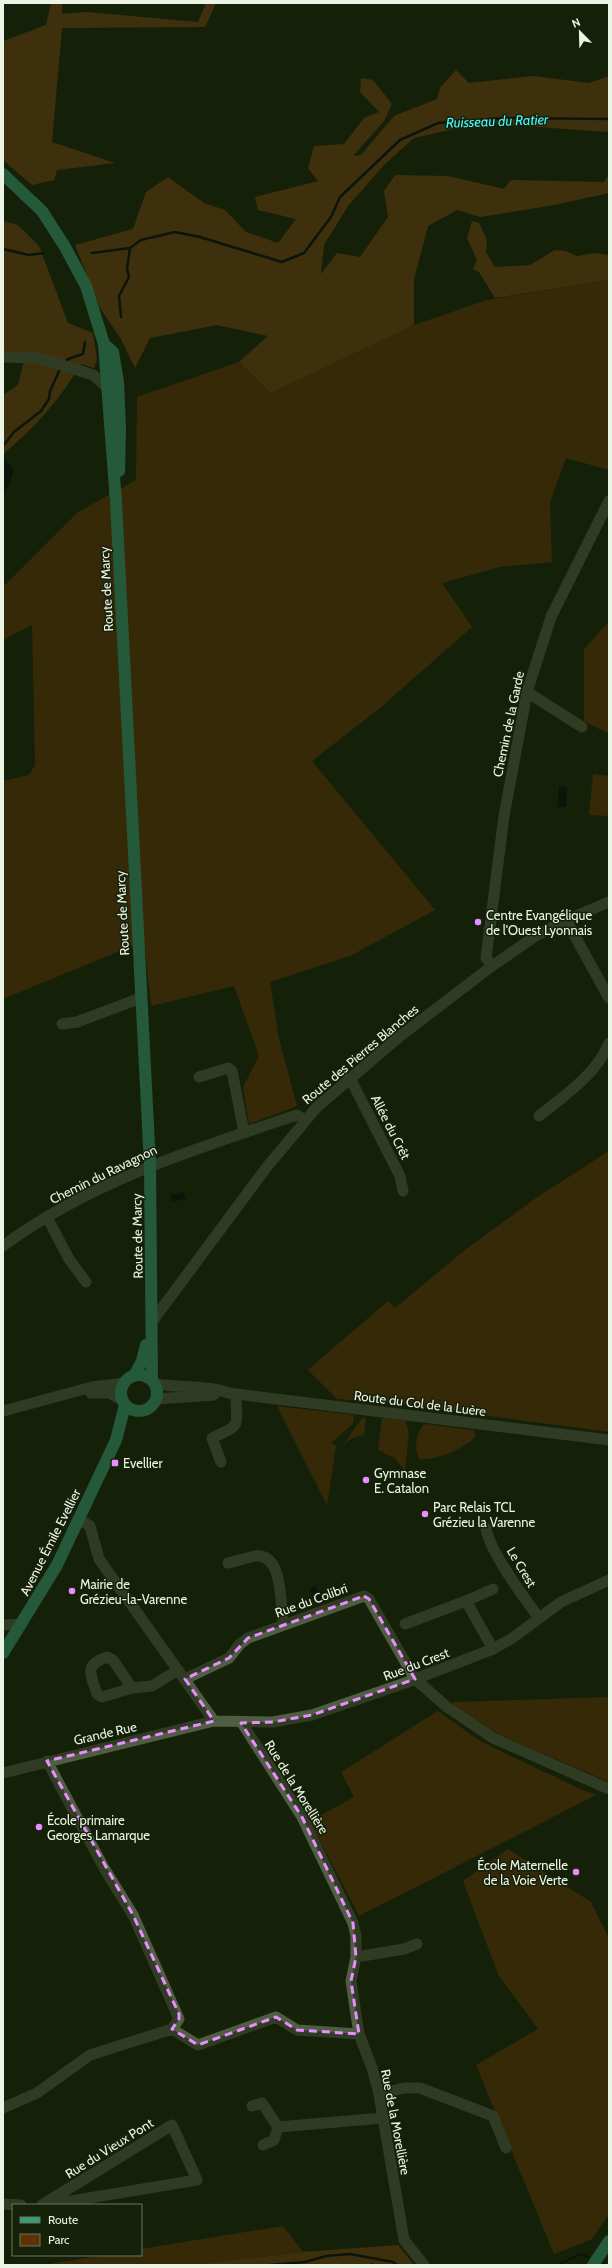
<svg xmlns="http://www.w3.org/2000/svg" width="612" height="2268" font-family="Cabin,sans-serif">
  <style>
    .green { fill: #5b3307 }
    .forest { fill: #704213 }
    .water { fill: #000809 }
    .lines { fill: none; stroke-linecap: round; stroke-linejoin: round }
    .stream { stroke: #000809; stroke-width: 2.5 }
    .minor { stroke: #4f5d43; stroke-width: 11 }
    .major { stroke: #379f74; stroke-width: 12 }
    .marked { fill: none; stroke: #e88eff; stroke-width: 3; stroke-dasharray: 8 5; stroke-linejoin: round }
    .poi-dot { fill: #e88eff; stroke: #16210a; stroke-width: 1.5 }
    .labels { text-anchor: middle; stroke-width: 3; stroke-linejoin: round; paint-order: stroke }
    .street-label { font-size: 13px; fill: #ecf4e5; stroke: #16210a }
    .poi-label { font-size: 13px; fill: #ecf4e5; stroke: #16210a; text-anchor: start }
    .water-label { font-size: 14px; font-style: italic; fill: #47f8fe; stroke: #16210a }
  </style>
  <rect width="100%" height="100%" fill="#16210a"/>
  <path class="green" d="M609,280v190l-43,-12 -16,44 2,60 -52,5 -58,16 30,44 -91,80 -69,54 123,149 -85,46 -80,26 9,57 18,67 -48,18 -6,-37 16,-31 -25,-70 -83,20 -7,-65 -141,58v-218l26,-6 6,-10 -3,-140 -29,15v-53l75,-75 58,-32 1,-83 102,-35 32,31 143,-68 73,-25z
    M609,621v113l-25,-13v-72z
    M593,774l16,2v40l-20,-1z
    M609,1151v281l-209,-28 -63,-5 -29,-29 80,-69 7,7 70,-58 71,-52z
    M277,1406l77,9 -1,9 -22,19 5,3 -9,59z
    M362,1418h4l-2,17 -12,3 -8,6z
    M382,1418l23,2 4,12 -4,39 -10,-13 -17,-8z
    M424,1424l49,6 3,5c-7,12 -41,26 -56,24 -7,-11 -4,-25 4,-35z
    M609,1697v85l-113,-49 -46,-29 4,-2z
    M438,1711l42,30 98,47 18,7 -237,121 -49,-95 44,-24 -13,-25z
    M508,1849l83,53 18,37v275l-17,25 -38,15 -78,-189 62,-36 -40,-55 -35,-93z
    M283,2226l20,26 -111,13h-149l62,-10h36v-6z"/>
  <path class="forest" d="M51,3h11v11l25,-2 111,10 8,-19h10l-11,24 -143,1 -10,114 63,21 -58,7 -3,10 -22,5 -29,-25v-119l43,-16z
    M456,70l13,13 64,-7 56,7 20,-7v56l-129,-9 -66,15 -30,27 -36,41 -24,39 -3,29 16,-21 23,4 28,-40 -4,-26 11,-16 53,1 56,13 7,-9 93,2 5,-8v19l-60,13 -69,11 -23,-7 -29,16 -14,53v46l-143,68 -32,-31 29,-26 -51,-11 -67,13 -15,30 -14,-29 -21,-31 -25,-63 58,-16 13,-37 22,-15 36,26 21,7 21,22 32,11 18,-24 -38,-9 -3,-13 63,-16 -10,-13 6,-22 30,-2 20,-26 15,-6 -19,-20 1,-14 12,2 19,24 -8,17 -31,35 8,-1 33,-39 43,-17 3,-11z
    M3,221l15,4 21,21 29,77 25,10 4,26 -3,9 -13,-4c-21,35 -46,64 -78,90v-59l15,-10 8,-32 -23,-1z
    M472,221l7,2 8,17 -1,12 9,15 35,-2 25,-15 11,1 11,5 18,-3 14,2v25l-114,18 -16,-26 -6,-3 4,-9 -10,-22z
    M398,2245l16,20h-35l-8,-2 -1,2h-178l111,-13z"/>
  <path class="water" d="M3,458l11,11 -5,17 -6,7z
    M559,786l8,2 -1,19h-9z
    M183,1192l3,7 -15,3v-7z
    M315,1585l7,13 -6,4 -7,-13z"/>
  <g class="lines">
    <path class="stream" d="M3,249l26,6 15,-2
      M92,253l38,-5 11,-8 34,-8 25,5 82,25 22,-9 27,-36 9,-20 60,-57 38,-17 65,-5 106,1
      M121,317l-2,-21 10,-19 -2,-8 3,-21
      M64,363l4,-4 15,-5 2,-12
      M3,446l11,-14 27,-21 8,-12 1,-8 10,-22
      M600,2262l5,3
      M270,2265l35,-3 21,-6 24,-2 43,8 4,3
      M558,2265l22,-11 13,5"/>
    <path class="minor" d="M3,357l34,1 12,3 44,14 16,14
      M527,692l55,35
      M566,920l43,78
      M492,966l-6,-8 18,-142 23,-124 24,-75 58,-116
      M62,1024l15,-2 64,-24
      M199,1077l29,-9 4,3 12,61
      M348,1079l5,5 47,92 3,15
      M539,1116c25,-20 58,-42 70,-73
      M47,1217l22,42 17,23
      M3,1246c88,-65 192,-97 294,-131l7,5
      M151,1323l115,-155 51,-61 82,-70 93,-71 42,-29 32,-17 43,-18
      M154,1384c20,3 60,2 74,9l381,47
      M91,1393h18l13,7
      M156,1399l58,-4
      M3,1411l89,-24 33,-4
      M221,1462l-9,-24c26,-12 26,-9 24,-38
      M79,1519l11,7 9,33 115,162
      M486,1528c3,23 39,71 53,90
      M228,1563c9,-2 18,-5 27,-7 30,-3 24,50 29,69
      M493,1589l-27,12 27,48
      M405,1624l61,-23
      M3,1625l18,-1
      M185,1679l44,-21 11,-14 8,-6 116,-42 5,3 46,80 32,28 46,31 116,51
      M132,1688l-30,9 -5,-3c-6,-19 -14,-29 10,-37l6,3 19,28 20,-2 26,-16
      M242,1723l60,94 51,106 3,13v21l-5,24 8,53 13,34 7,26 25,146 20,25
      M3,1773l211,-52 59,1 39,-7 93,-32 88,-34 18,-10 50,-37 48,-22
      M356,1957l48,-8 13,-5
      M172,2029l26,16 78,-28 21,13 62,4
      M379,2094l25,-6h16l73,28 13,32
      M252,2106l10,-3 16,24 105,-9
      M3,2108l34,-15 53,-38 82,-26 7,-10 -46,-104 -29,-47 -57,-107
      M263,2145l11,-5 4,-13
      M3,2204l18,1
      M42,2205l130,-80 25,55 -150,25"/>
    <path class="major" d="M3,174l39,37 23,36 21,39 18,58 12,158 34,663 2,215
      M104,344l9,8 5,30 2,46 -1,43
      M121 1393a18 18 0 1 1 36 0a18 18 0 1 1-36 0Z
      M134,1376l8,-15 4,-16
      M3,1653l54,-88 59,-125 9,-35
      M593,2265l16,-24"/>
  </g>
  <path d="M0 0H612V2268H0ZM364,1596l5,3 46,80 -103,36 -39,7 -32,1 61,94 51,106 3,34 -5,24 8,53 -62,-4 -21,-13 -78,28 -26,-16 7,-10v-5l-46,-99 -86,-154 167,-40 -29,-42 44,-21 19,-20z" fill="#16210a" fill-opacity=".55" fill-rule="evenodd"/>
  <path class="marked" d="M364,1596l5,3 46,80 -103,36 -39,7 -32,1 61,94 51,106 3,34 -5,24 8,53 -62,-4 -21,-13 -78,28 -26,-16 7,-10v-5l-46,-99 -86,-154 167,-40 -29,-42 44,-21 19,-20z"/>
  <g class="poi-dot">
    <circle cx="478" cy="922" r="4"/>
    <rect x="111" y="1459" width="8" height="8" rx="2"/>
    <circle cx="366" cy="1480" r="4"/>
    <circle cx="425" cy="1514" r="4"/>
    <circle cx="72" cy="1591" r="4"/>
    <circle cx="39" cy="1827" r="4"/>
    <circle cx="576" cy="1872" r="4"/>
  </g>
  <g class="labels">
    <g class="street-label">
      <text transform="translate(106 589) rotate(-93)" y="5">Route de Marcy</text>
      <text transform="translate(508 724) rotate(-78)" y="5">Chemin de la Garde</text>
      <text transform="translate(122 913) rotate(-93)" y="5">Route de Marcy</text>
      <text transform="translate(360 1054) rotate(-40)" y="5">Route des Pierres Blanches</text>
      <text transform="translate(391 1127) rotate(63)" y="5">Allée du Crêt</text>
      <text transform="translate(103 1174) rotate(-26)" y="5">Chemin du Ravagnon</text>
      <text transform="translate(137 1236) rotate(-91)" y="5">Route de Marcy</text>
      <text transform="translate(420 1403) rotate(7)" y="5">Route du Col de la Luère</text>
      <text transform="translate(50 1542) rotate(-63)" y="5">Avenue Émile Evellier</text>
      <text transform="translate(522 1567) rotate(59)" y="5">Le Crest</text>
      <text transform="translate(311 1600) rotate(-20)" y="5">Rue du Colibri</text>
      <text transform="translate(416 1664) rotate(-21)" y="5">Rue du Crest</text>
      <text transform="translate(105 1733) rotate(-13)" y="5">Grande Rue</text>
      <text transform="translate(297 1787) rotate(58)" y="5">Rue de la Morellière</text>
      <text transform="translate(396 2122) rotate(79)" y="5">Rue de la Morellière</text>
      <text transform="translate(109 2148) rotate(-32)" y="5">Rue du Vieux Pont</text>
    </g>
    <g class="poi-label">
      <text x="486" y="920">Centre Evangélique<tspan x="486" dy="15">de l'Ouest Lyonnais</tspan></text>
      <text x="123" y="1468">Evellier</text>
      <text x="374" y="1478">Gymnase<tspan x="374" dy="15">E. Catalon</tspan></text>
      <text x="433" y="1512">Parc Relais TCL<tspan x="433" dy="15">Grézieu la Varenne</tspan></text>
      <text x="80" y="1589">Mairie de<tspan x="80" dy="15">Grézieu-la-Varenne</tspan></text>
      <text x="47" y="1825">École primaire<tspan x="47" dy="15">Georges Lamarque</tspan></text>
      <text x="568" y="1870" text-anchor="end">École Maternelle<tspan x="568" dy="15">de la Voie Verte</tspan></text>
    </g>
    <g class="water-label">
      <text transform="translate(497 121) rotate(-2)" y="5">Ruisseau du Ratier</text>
    </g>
  </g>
  <rect width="612" height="2268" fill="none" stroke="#ecf4e5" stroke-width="8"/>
  <rect x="12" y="2204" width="130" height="52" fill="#16210a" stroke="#6c7562"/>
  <rect x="20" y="2217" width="20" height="6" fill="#379f74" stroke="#6c7562"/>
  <text x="48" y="2224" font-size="12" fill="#ecf4e5">Route</text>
  <rect x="20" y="2234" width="20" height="12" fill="#5b3307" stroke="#6c7562"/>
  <text x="48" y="2244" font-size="12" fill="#ecf4e5">Parc</text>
  <g transform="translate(580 32) rotate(337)" stroke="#16210a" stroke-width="3" paint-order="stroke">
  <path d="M0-3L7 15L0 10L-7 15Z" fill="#ecf4e5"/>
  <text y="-6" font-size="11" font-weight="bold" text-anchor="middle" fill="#ecf4e5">N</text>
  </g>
</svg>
